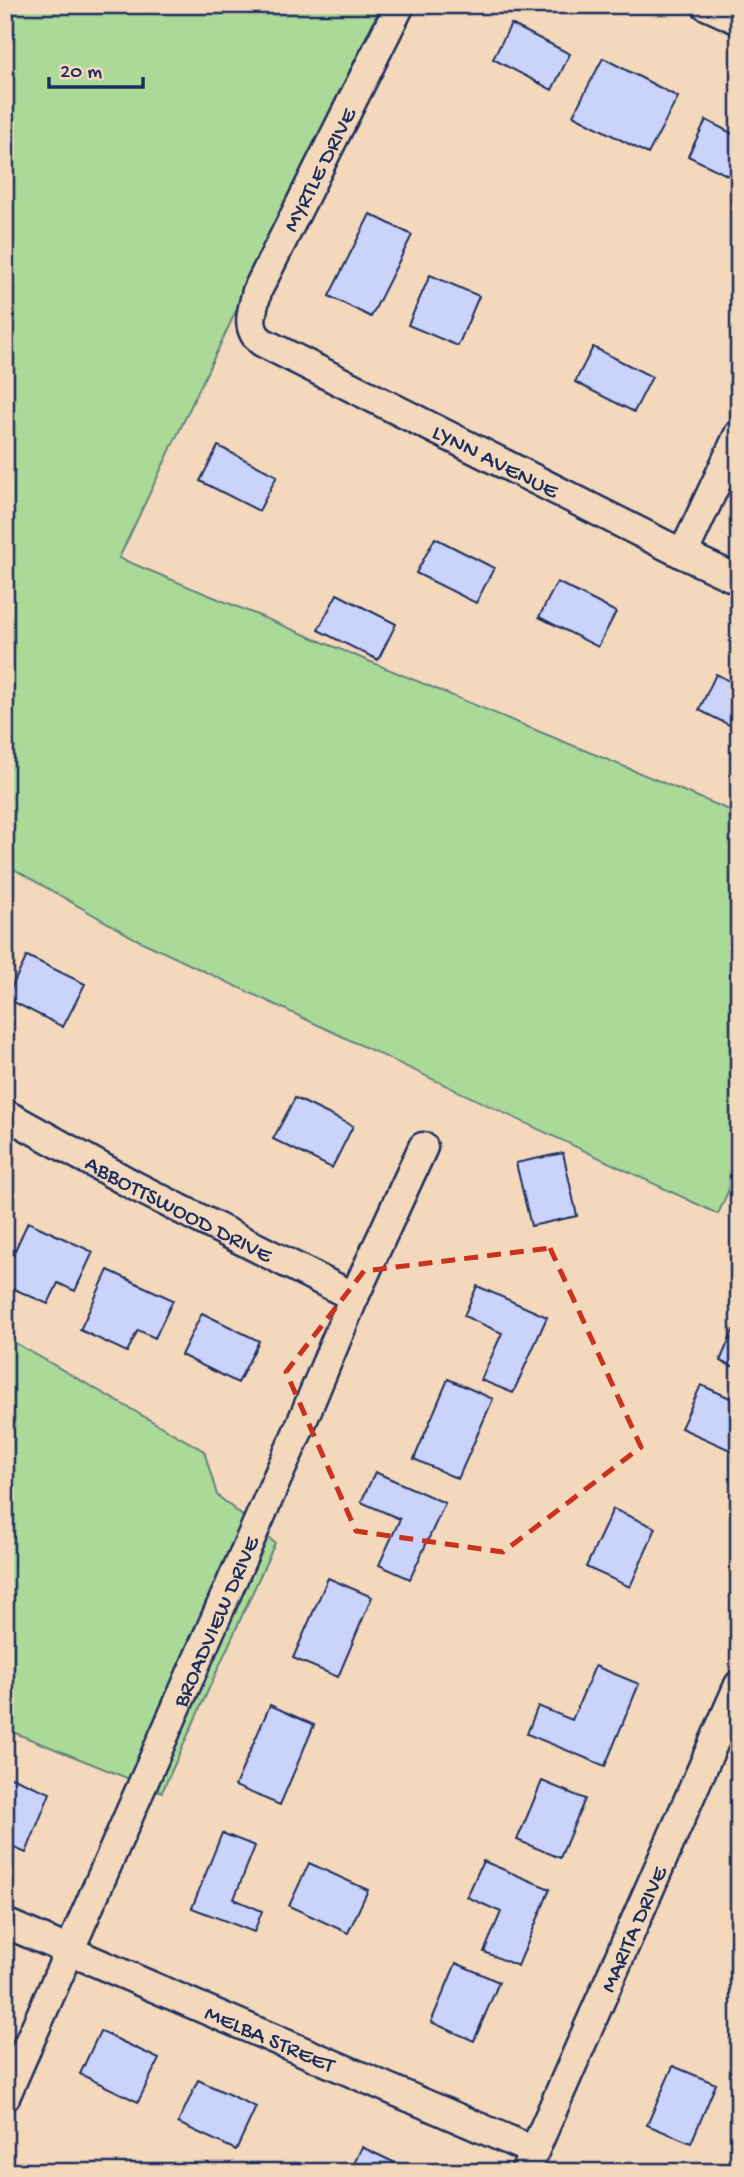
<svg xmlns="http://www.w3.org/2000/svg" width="744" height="2177" font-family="'Gochi Hand',sans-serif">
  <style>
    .green { fill: #aad998; stroke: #62847b; stroke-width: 2 }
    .building { fill: #ccd3fb; stroke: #1b2f5e; stroke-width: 2 }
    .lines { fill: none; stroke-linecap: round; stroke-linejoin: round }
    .street-casing { stroke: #1b2f5e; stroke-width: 33 }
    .street { stroke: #f4d8bb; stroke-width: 28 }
    .marked { fill: none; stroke: #c8321e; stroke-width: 5; stroke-dasharray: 14 9; stroke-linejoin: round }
    .labels { text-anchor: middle; stroke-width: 5; stroke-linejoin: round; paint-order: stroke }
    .street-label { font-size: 23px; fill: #1b2f5e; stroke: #f4d8bb }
  </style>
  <rect width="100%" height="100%" fill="#f4d8bb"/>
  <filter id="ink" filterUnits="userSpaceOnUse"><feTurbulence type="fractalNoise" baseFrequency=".0143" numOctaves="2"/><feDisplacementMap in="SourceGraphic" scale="14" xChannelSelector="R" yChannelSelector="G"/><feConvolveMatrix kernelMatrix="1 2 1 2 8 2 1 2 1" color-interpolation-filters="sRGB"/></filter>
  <g filter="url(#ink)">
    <path class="green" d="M5,5h376l-262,553 620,256v353l-21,47 -582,-275 -131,-75z
      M5,1337l199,114 13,44 58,48 -113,249 -157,-63z"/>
    <path class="building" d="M511,24l59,30 -18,36 -59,-31z
      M603,58l75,39 -30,57 -75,-39z
      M706,120l33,17v44l-51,-25z
      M370,214l42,21 -41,82 -42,-21z
      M430,275l49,21 -21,50 -50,-21z
      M593,347l59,30 -18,35 -59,-30z
      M218,446l59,30 -18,35 -59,-30z
      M435,538l59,30 -18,35 -60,-30z
      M557,582l59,30 -18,35 -59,-30z
      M337,594l59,30 -18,36 -60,-30z
      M716,674l23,12v44l-40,-20z
      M27,956l58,28 -22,43 -57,-29z
      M295,1098l58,28 -21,42 -59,-29z
      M563,1153l14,63 -46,10 -15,-63z
      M28,1222l65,30 -18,39 -17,-8 -10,21 -43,-19v-13z
      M108,1270l65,30 -18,38 -17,-8 -11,22 -47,-22z
      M477,1286l70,31 -34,76 -32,-13 21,-47 -38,-17z
      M202,1313l57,28 -21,42 -57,-28z
      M739,1317v52l-19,-8z
      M448,1379l45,20 -35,80 -44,-20z
      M701,1385l38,17v52l-58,-26z
      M375,1472l70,31 -35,76 -31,-14 21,-46 -39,-17z
      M613,1509l43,19 -26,59 -44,-20z
      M328,1578l44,19 -34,80 -45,-19z
      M595,1666l44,18 -34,82 -78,-32 11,-28 34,14z
      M270,1705l44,20 -34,80 -45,-19z
      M6,1775l44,18 -24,60 -21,-9z
      M542,1781l43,18 -25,59 -43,-18z
      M222,1833l33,13 -21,53 28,12 -8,21 -62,-24z
      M483,1861l67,28 -32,77 -34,-14 17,-40 -34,-15z
      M309,1863l59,27 -20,43 -59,-27z
      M456,1963l43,19 -25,59 -43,-19z
      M100,2031l59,28 -21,43 -58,-28z
      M673,2066l43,18 -25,59 -44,-18z
      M198,2080l58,27 -20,43 -58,-27z
      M362,2147l52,25h-64z"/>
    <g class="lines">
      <defs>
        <g id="street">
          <path id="s1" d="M400,5l-143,286c-4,19 -13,37 5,51l421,212 56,26"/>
          <path d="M706,5l33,15"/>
          <path d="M683,554l56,-120"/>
          <path id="s2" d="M5,1114l130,72 219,111"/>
          <path id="s3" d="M5,1923l529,228"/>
          <path id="s4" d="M5,2097l296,-673 53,-127 69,-150"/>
          <path id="s5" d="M525,2172l214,-487"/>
        </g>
      </defs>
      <use href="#street" class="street-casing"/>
      <use href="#street" class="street"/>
    </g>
  </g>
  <path class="marked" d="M550,1248l91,199 -138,105 -147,-21 -70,-159 78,-101z"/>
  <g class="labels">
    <g class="street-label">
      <text transform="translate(318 169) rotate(-63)" y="8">MYRTLE DRIVE</text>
      <text dy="8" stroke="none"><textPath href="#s1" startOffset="637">LYNN AVENUE</textPath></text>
      <text dy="8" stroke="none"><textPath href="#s2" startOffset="198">ABBOTTSWOOD DRIVE</textPath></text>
      <text dy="8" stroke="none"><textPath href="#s4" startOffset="520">BROADVIEW DRIVE</textPath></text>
      <text dy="8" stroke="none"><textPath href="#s5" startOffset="266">MARITA DRIVE</textPath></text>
      <text dy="8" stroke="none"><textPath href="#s3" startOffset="289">MELBA STREET</textPath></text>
    </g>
  </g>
  <rect width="744" height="2177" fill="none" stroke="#f4d8bb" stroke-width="28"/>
  <rect x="14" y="14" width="716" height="2149" fill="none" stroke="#1b2f5e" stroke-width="2.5" filter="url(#ink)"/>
  <path d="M49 77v10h94v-10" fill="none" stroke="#1b2f5e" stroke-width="3.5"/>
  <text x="60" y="77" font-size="21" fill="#1b2f5e" stroke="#f4d8bb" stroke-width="5" paint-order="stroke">20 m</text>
</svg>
